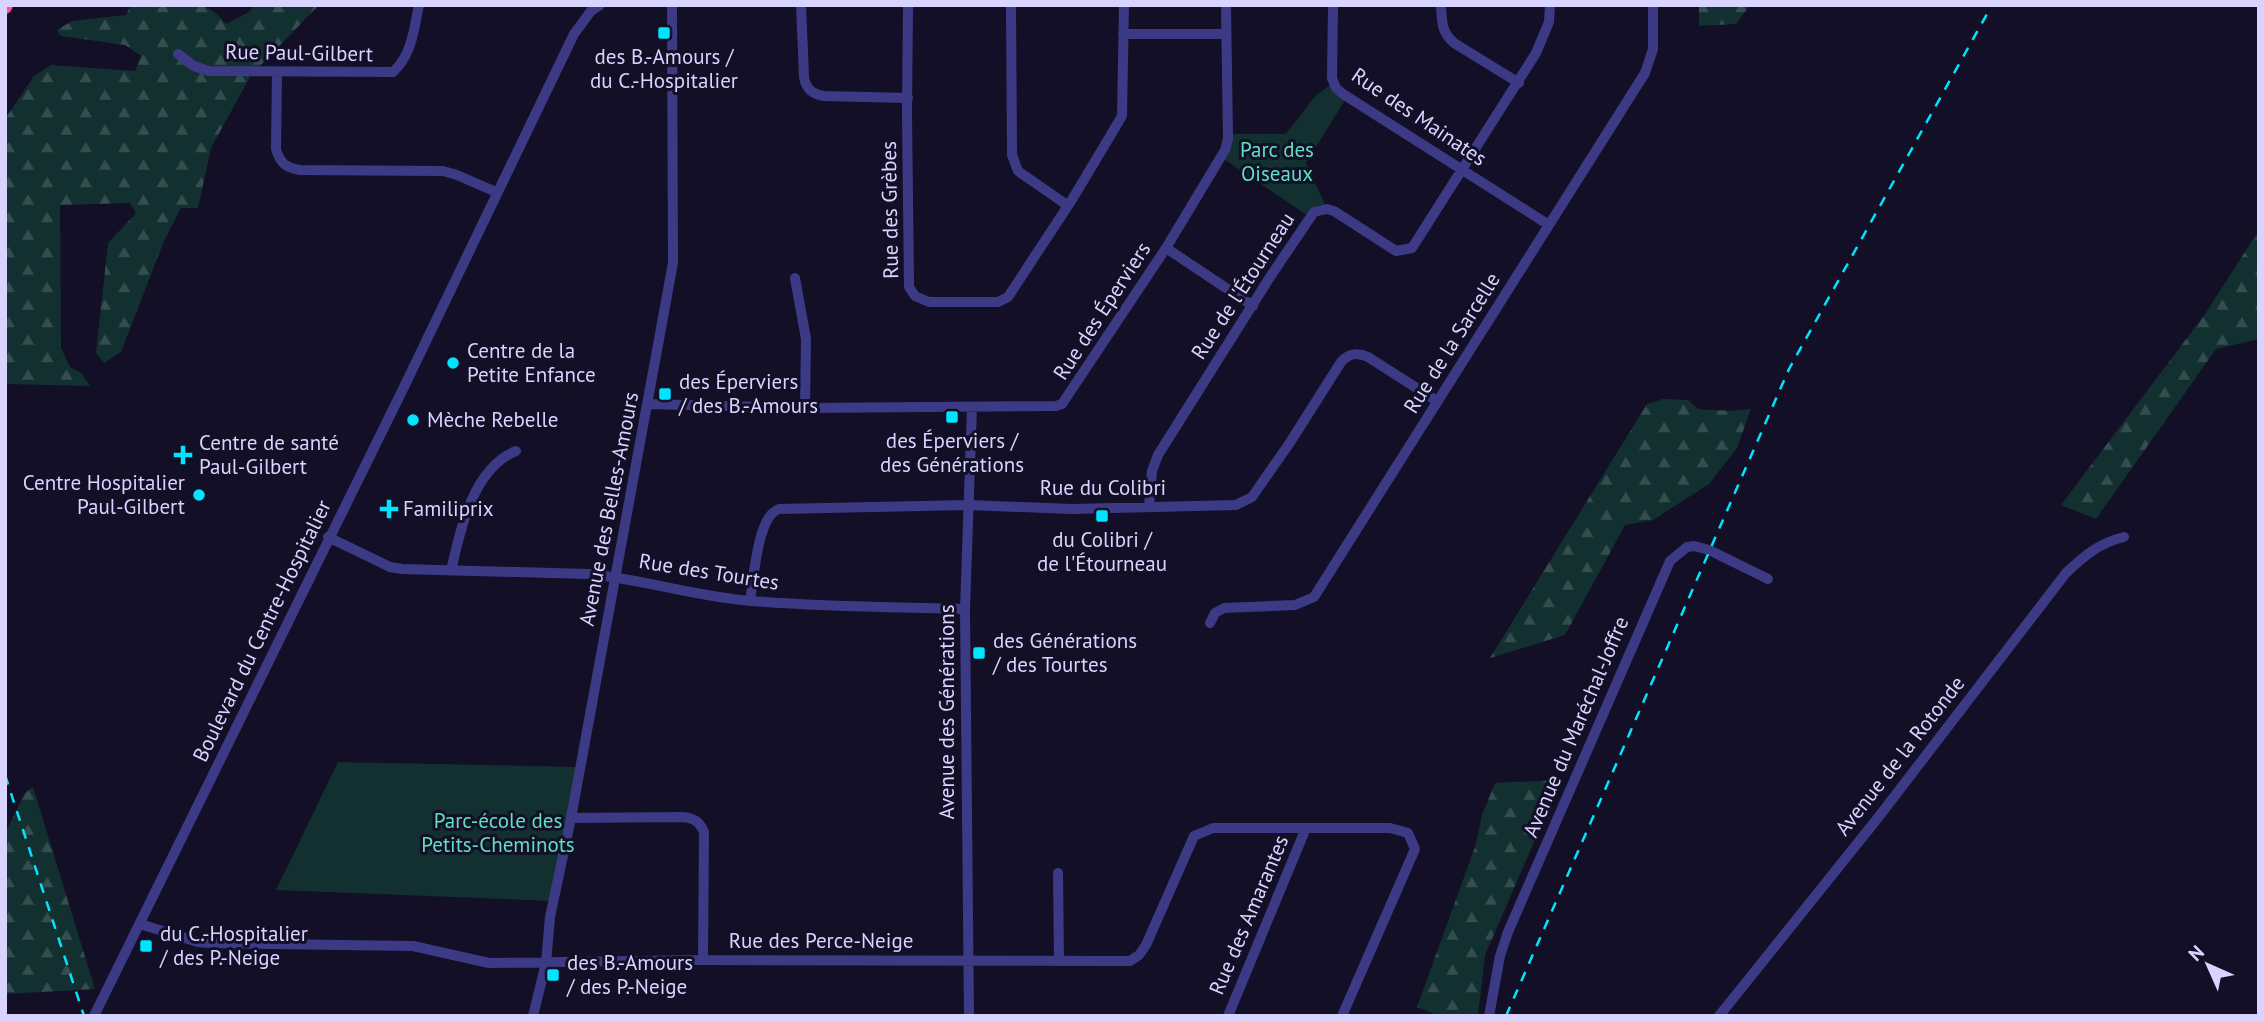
<svg xmlns="http://www.w3.org/2000/svg" width="2264" height="1021" font-family="'PT Sans',sans-serif">
  <style>
    .forest { fill: url(#forest-firs) }
    .park { fill: #12302f }
    .lines { fill: none; stroke-linecap: round; stroke-linejoin: round }
    .minor { stroke: #3d3a85; stroke-width: 10 }
    .highway { stroke: #ff4fa3; stroke-width: 14 }
    .rail { stroke: #00e5ff; stroke-width: 2.5; stroke-dasharray: 10 9; stroke-linecap: butt }
    .poi-dot { fill: #00e5ff; stroke: #130f26; stroke-width: 2.5 }
    .labels { text-anchor: middle; stroke-width: 6; stroke-linejoin: round; paint-order: stroke }
    .street-label { font-size: 21px; fill: #d9d4ff; stroke: #130f26 }
    .poi-label { font-size: 21px; fill: #d9d4ff; stroke: #130f26; text-anchor: start }
    .park-label { font-size: 21px; fill: #5fe0c0; stroke: #130f26 }
  </style>
  <defs>
    <pattern id="forest-firs" width="22" height="20" patternUnits="userSpaceOnUse" patternTransform="scale(1.75)"><rect width="22" height="20" fill="#12302f"/><path d="M5 1l3.5 6h-7zM16 11l3.5 6h-7z" fill="#344d4e"/></pattern>
  </defs>
  <rect width="100%" height="100%" fill="#130f26"/>
  <path class="forest" d="M131,5h72l14,9 9,10 23,-12 6,-7h64l-68,70 -40,73 -13,60h-17l-17,33 -43,111 -17,11 -8,-10 12,-110 28,-30 -6,-10 -70,2 1,143 9,19 11,6 9,13 -85,-2v-265l29,-43 17,-11 84,6 6,-15 -16,-11 -64,-9 -4,-6 15,-9 54,-6z
    M1699,5h51l-14,19 -37,2z
    M2259,230v109l-43,10 -120,170 -35,-14 144,-191z
    M1663,399l25,1 10,9 33,2 20,-2 -14,39 -28,36 -56,36 -28,5 -60,110 -75,23 157,-254z
    M1561,780l-76,175 -7,61h-38l-23,-9 59,-163 6,-29 13,-32z
    M33,787l62,202 -90,5v-161l20,-40z"/>
  <path class="park" d="M1333,83l14,14 -41,66 21,46 -16,9 -90,-61 7,-23h58l30,-39z
    M338,762l241,5 -26,134 -277,-11z"/>
  <g class="lines">
    <path class="minor" d="M801,5l3,72c2,12 8,17 20,19l84,2
      M908,5l-1,107 2,175 6,9 14,6h69l10,-5 65,-99 49,-82 2,-111
      M1011,5l1,150 6,16 49,34
      M1333,5l-1,73 4,10 7,6 206,131
      M1441,5c1,17 0,26 13,38l65,40
      M1123,34h103
      M178,54l16,12 14,5 185,1c19,-17 21,-43 26,-67
      M277,72l-1,77c4,14 10,19 24,21l143,1 14,4 39,17
      M1166,248l87,58
      M795,278l11,61 -1,69
      M648,404l157,4 251,-2 6,-2 104,-156 59,-98 3,-11 -2,-134
      M1149,507l3,-36 6,-16 112,-178 44,-65 13,-3 7,2 62,40 16,-3 124,-195 13,-31 1,-17
      M328,537l62,30 12,2 186,5c55,5 108,23 164,27 70,6 142,6 213,8
      M451,571c9,-41 22,-103 65,-120
      M750,601c4,-22 7,-85 29,-92l189,-4 104,4 164,-4 16,-8 39,-56 50,-79c8,-9 16,-10 27,-5l69,44
      M1210,623l5,-10 9,-5 71,-3 19,-8 331,-524 8,-24v-44
      M571,818l111,-1c12,1 17,4 22,15l-1,128
      M1058,873l1,88
      M140,924l58,18 12,1 203,3 76,17 214,-3 427,1 9,-6 7,-10 48,-109 19,-8h177l18,5 7,16 -73,167
      M94,1016l309,-627 171,-355 17,-23 9,-6
      M533,1016l13,-53 4,-46 21,-99 102,-555 -1,-258
      M969,1016l-4,-407 7,-202
      M1228,1016l78,-188
      M1489,1016l11,-60 8,-24 162,-371 17,-14 7,-1 15,4 59,29
      M1719,1016l158,-197 189,-246c18,-17 33,-30 58,-36"/>
    <path class="highway" d="M5,7l1,-2"/>
    <path class="rail" d="M5,775l79,241
      M1506,1016l283,-647 203,-364"/>
  </g>
  <g class="poi-dot">
    <rect x="657" y="26" width="14" height="14" rx="3.5"/>
    <circle cx="453" cy="363" r="7"/>
    <rect x="658" y="387" width="14" height="14" rx="3.5"/>
    <rect x="945" y="410" width="14" height="14" rx="3.5"/>
    <circle cx="413" cy="420" r="7"/>
    <path d="M179.5 444.5h7v7h7v7h-7v7h-7v-7h-7v-7h7z"/>
    <circle cx="199" cy="495" r="7"/>
    <path d="M385.5 498.5h7v7h7v7h-7v7h-7v-7h-7v-7h7z"/>
    <rect x="1095" y="509" width="14" height="14" rx="3.5"/>
    <rect x="972" y="646" width="14" height="14" rx="3.5"/>
    <rect x="139" y="939" width="14" height="14" rx="3.5"/>
    <rect x="546" y="968" width="14" height="14" rx="3.5"/>
  </g>
  <g class="labels">
    <g class="street-label">
      <text transform="translate(299 53) rotate(1)" y="7">Rue Paul-Gilbert</text>
      <text transform="translate(1419 117) rotate(34)" y="7">Rue des Mainates</text>
      <text transform="translate(890 210) rotate(-91)" y="7">Rue des Grèbes</text>
      <text transform="translate(1243 286) rotate(-57)" y="7">Rue de l'Étourneau</text>
      <text transform="translate(1102 311) rotate(-57)" y="7">Rue des Éperviers</text>
      <text transform="translate(1452 343) rotate(-58)" y="7">Rue de la Sarcelle</text>
      <text x="1103" y="495">Rue du Colibri</text>
      <text transform="translate(609 509) rotate(-79)" y="7">Avenue des Belles-Amours</text>
      <text transform="translate(709 572) rotate(9)" y="7">Rue des Tourtes</text>
      <text transform="translate(262 631) rotate(-64)" y="7">Boulevard du Centre-Hospitalier</text>
      <text transform="translate(947 712) rotate(-90)" y="7">Avenue des Générations</text>
      <text transform="translate(1576 727) rotate(-67)" y="7">Avenue du Maréchal-Joffre</text>
      <text transform="translate(1900 756) rotate(-52)" y="7">Avenue de la Rotonde</text>
      <text transform="translate(1249 915) rotate(-67)" y="7">Rue des Amarantes</text>
      <text x="821" y="948">Rue des Perce-Neige</text>
    </g>
    <g class="poi-label">
      <text x="664" y="64" text-anchor="middle">des B.-Amours /<tspan x="664" dy="24">du C.-Hospitalier</tspan></text>
      <text x="467" y="358">Centre de la<tspan x="467" dy="24">Petite Enfance</tspan></text>
      <text x="679" y="389">des Éperviers<tspan x="679" dy="24">/ des B.-Amours</tspan></text>
      <text x="427" y="427">Mèche Rebelle</text>
      <text x="952" y="448" text-anchor="middle">des Éperviers /<tspan x="952" dy="24">des Générations</tspan></text>
      <text x="199" y="450">Centre de santé<tspan x="199" dy="24">Paul-Gilbert</tspan></text>
      <text x="185" y="490" text-anchor="end">Centre Hospitalier<tspan x="185" dy="24">Paul-Gilbert</tspan></text>
      <text x="403" y="516">Familiprix</text>
      <text x="1102" y="547" text-anchor="middle">du Colibri /<tspan x="1102" dy="24">de l'Étourneau</tspan></text>
      <text x="993" y="648">des Générations<tspan x="993" dy="24">/ des Tourtes</tspan></text>
      <text x="160" y="941">du C.-Hospitalier<tspan x="160" dy="24">/ des P.-Neige</tspan></text>
      <text x="567" y="970">des B.-Amours<tspan x="567" dy="24">/ des P.-Neige</tspan></text>
    </g>
    <g class="park-label">
      <text x="1277" y="157">Parc des<tspan x="1277" dy="24">Oiseaux</tspan></text>
      <text x="498" y="828">Parc-école des<tspan x="498" dy="24">Petits-Cheminots</tspan></text>
    </g>
  </g>
  <rect width="2264" height="1021" fill="none" stroke="#d9d4ff" stroke-width="14"/>
  <g transform="translate(2208 965) rotate(315)" stroke="#130f26" stroke-width="5" paint-order="stroke">
  <path d="M0-5L12 26L0 18L-12 26Z" fill="#d9d4ff"/>
  <text y="-10" font-size="19" font-weight="bold" text-anchor="middle" fill="#d9d4ff">N</text>
  </g>
</svg>
